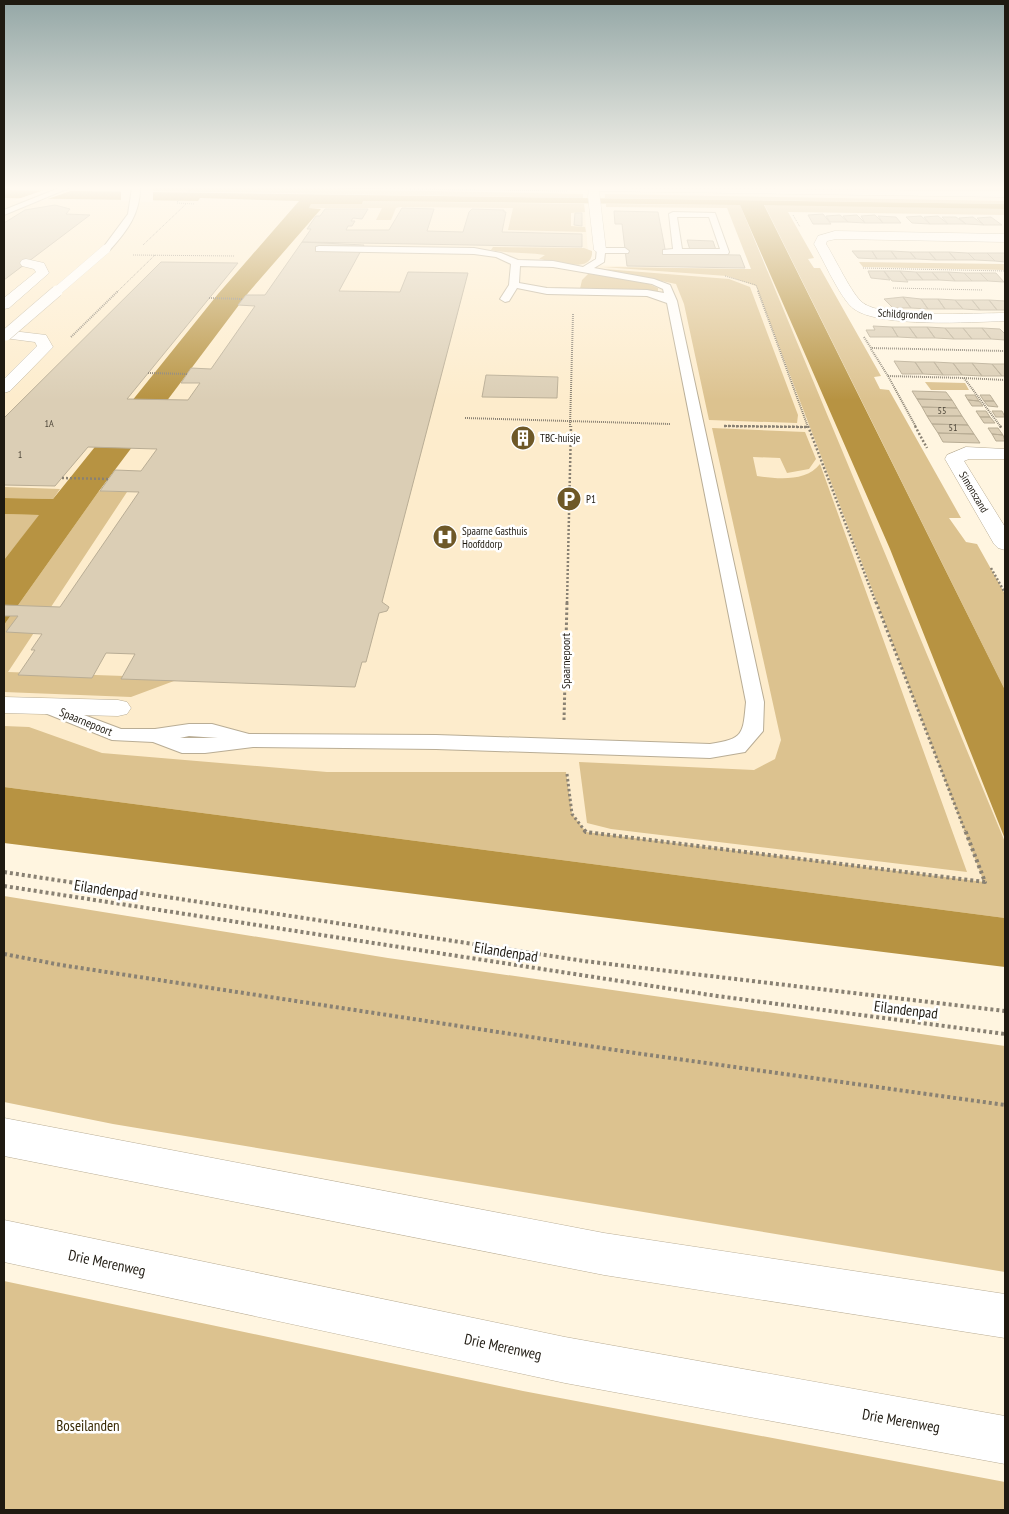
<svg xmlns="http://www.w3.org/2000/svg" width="1009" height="1514" font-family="'PT Sans Narrow',sans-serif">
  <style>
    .built { fill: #fdeccc }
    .green { fill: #dcc28f }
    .water { fill: #b79342 }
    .pier { fill: #fff5e0 }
    .building { fill: #dbceb5; stroke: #b9ad95 }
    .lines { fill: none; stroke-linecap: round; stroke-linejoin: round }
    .service-casing { stroke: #b9ad95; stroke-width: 2 }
    .minor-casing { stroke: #b9ad95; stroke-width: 1 }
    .trunk-casing { stroke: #b9ad95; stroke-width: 1 }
    .path-far4 { stroke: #898173; stroke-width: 1; stroke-dasharray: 1 1; stroke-linecap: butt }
    .path-far3 { stroke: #898173; stroke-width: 2; stroke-dasharray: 1 1; stroke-linecap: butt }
    .path-far2 { stroke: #898173; stroke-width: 2.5; stroke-dasharray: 2 2; stroke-linecap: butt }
    .path-far1 { stroke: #898173; stroke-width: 3; stroke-dasharray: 2.5 2.5; stroke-linecap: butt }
    .path { stroke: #898173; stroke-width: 4; stroke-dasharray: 3 3; stroke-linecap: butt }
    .service { fill: #fff; fill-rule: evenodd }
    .minor { fill: #fff; fill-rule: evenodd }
    .trunk { fill: #fff; fill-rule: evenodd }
    .service-bridge-far1-casing { stroke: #b9ad95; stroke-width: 9; stroke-linecap: butt }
    .service-bridge-casing { stroke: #b9ad95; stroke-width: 12; stroke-linecap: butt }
    .service-bridge-far1 { stroke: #fff; stroke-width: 9 }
    .service-bridge { stroke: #fff; stroke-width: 11 }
    .labels { text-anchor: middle; stroke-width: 5; stroke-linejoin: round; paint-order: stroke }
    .number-label { font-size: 10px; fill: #4e473a }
    .far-street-label { font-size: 11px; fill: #1f1a11; stroke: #fff }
    .far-poi-label { font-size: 11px; fill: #1f1a11; stroke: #fff; text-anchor: start }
    .street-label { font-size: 12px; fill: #1f1a11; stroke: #fff }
    .near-street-label { font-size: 15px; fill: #1f1a11; stroke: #fff }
    .near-park-label { font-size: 15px; fill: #392a05; stroke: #fff }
  </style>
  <rect width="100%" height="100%" fill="#fff5e0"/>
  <path class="built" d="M4,197l580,4 5,64 184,6 232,545v114l-1001,-128z"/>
  <path class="green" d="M148,188h130l305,6v4l-378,-6 -56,-1z
    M605,194l400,7v3l-400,-6z
    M363,201l221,3 1,8 -14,1v13l14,1 1,5 -78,-2 5,-22 -113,-1 -4,1 -5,12h-15l6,-12h-73l2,-4h51z
    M606,204l134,1 265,637v76l-1001,-131v-61l25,1 73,26 225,19h239l6,42 14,18 398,50 -228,-596 -29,-10 -124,-9 148,2 -24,-61 -121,-1z
    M764,204l241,5v6l-217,-3 26,46 -6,1 6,9h6l61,108 -7,1 6,12 9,1 72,128h-12l17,24 11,2 28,50v96z
    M493,247l91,1 8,3c2,24 -39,10 -53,8l6,-4c-19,-3 -35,-1 -54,-5z
    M859,262l145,2 1,6 -142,-3z
    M604,269l125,10 21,8 48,128 -1,8 -88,-3 -25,-116 -8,-20z
    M589,273l60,11 9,4v3l-78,-2 2,-9z
    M925,382l40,1 4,7h-38z
    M712,428l93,4 11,27 -7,10 -22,4 -7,-15 -27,-1 4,19c21,3 49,6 63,-12l147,408 -356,-43 -24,-6 -8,-61 175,8 21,-11 6,-19z
    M4,487l56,2 -7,10 -49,-1z
    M99,491l28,1 -119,180 174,6 -51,19 -127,-5v-67z
    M4,514l36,1 -36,45z
    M4,896l384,62 617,88v226l-892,-148 -109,-22z
    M4,1281l519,110 482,91v28h-1001z"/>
  <path class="water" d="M4,188h5l-2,2 998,14v5l-241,-4 241,485v149l-115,-290 -150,-344 -377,-4 -1,3h-51l-2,4 12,1 -73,84 -149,198 -95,134v-65l35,-45 -35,-1v-16l49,1 165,-205 81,-93 -99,-3 -2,3 -194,-3z
    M4,787l1001,131v49l-1001,-124z"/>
  <path class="pier" d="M50,188h29l-37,13h-30z
    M121,188h32v14l-32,-1z"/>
  <path class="building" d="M55,205l15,4 -4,5 24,1 -86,65v-57l21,-13z
    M402,208l32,1 -7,22 36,1 6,-20 3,-3 32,1v2h2l-4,20 80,2v13l-280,-5 9,-13h-4l9,-13h4l5,-7h43l-6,10 -9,-1 -2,3h4l-3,5h-4l-2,4h43z
    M614,211l44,1 8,42 74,1 5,13 -118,-2 -5,-42h-7z
    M575,213h7v13l-8,-1z
    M823,214l8,10h-18l-5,-9z
    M840,215l8,7h-18l-4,-6z
    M857,215l8,8 -17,-1 -5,-6z
    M875,215l8,8h-18l-4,-7z
    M878,216l18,1 5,6h-18z
    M921,216l9,8 -18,-1 -6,-6z
    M938,216l10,8h-18l-6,-7z
    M942,217h14l10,7h-18z
    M973,217l11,8 -18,-1 -7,-6z
    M991,217l11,8h-18l-7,-7z
    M687,240l26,1 3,9h-26z
    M302,242l62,3 -25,46 61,1 8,-20 60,1 -86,329 7,5 -2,4 -8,2 -13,49h-4l-7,25 -234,-8 14,-25 -29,-1 -14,25 -74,-3 17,-25h-4l11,-16 -36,-2 12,-16h-14v-11l56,2 79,-115 -39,-1 15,-21 26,1 16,-22 -69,-2 -33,39 -51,-1v-67l157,-156 77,1 -111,136 61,1 12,-17h-19l10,-15 20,1 44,-63 -17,-1 8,-10h19z
    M852,251h20l5,8 -19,-1z
    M872,251h19l6,8h-20z
    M891,251l19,1 6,7h-19z
    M910,252h19l7,8 -20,-1z
    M929,252h20l7,8h-20z
    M949,252l19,1 7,7h-19z
    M968,253h19l8,8 -20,-1z
    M987,253h18v9l-10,-1z
    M868,271h16l6,9 -19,-2z
    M884,271h16l8,11 -16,-1z
    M900,271l16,1 7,8h-16z
    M916,272h16l7,8h-16z
    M932,272h16l7,9 -16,-1z
    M948,272l16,1 8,8h-17z
    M964,273h16l8,8h-16z
    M980,273h16l8,9 -16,-1z
    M903,297l8,11h-18l-9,-9z
    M903,297l18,2 7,10 -17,-1z
    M921,299h17l7,10h-17z
    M938,299l17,1 8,9h-18z
    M955,300h17l8,10 -17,-1z
    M972,300h17l8,10h-17z
    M989,300l16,1v9h-8z
    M873,326l19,1 6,10h-28l-4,-7h9z
    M892,327h17l8,11 -19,-1z
    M909,327h18l8,11h-18z
    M927,327l18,1 9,11 -19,-1z
    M945,328h18l9,11h-18z
    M963,328h19l9,11h-19z
    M982,328l18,1 5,5v6l-14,-1z
    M894,361l21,1 8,12h-21z
    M915,362h19l9,13 -20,-1z
    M934,362l19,1 9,12h-19z
    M953,363h19l10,13 -20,-1z
    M972,363l20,1 10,12h-20z
    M992,364h13v12h-3z
    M486,375l72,2 -1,21 -75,-1z
    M912,391l34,1 6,8 -35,-1z
    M965,395h10l4,6 -11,-1z
    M980,395h10l4,6h-10z
    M917,399l35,1 5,8 -35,-1z
    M968,400l11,1 4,5h-11z
    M984,401h10l4,6 -10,-1z
    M922,407l35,1 5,8h-35z
    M976,411h10l4,6h-10z
    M992,411h10l3,6h-9z
    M927,416h35l6,9 -36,-1z
    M980,417h10l5,6h-11z
    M932,424l36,1 6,9 -36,-1z
    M988,428h10l5,7 -11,-1z
    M938,433l36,1 6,9 -37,-1z
    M992,434l11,1 2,6h-9z"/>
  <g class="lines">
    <defs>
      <path id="service" d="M59,188h10l-65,27v-5z
        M132,188h8c0,27 -14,44 -31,63h-6l-1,-2 26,-35z
        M673,212l42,1 14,39 -1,2h-65v-4l10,-1 -4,-35zM677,217h32l11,32h-38z
        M319,246l155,2 27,5 17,7 35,1 30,6 13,-8 1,-11h28l4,3 -1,2h-23l-1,9 -10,6 60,11 16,6 7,16 87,401 -1,29 -18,21 -35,6 -274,-9 -183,-2 -48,6h-23l-29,-11 -41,-2 -72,-29 -2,-4 2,-4 7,-2 74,28h34l34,-5h23l37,10 187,1 274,9c34,-5 33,-10 36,-42l-79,-399 -20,-7 -100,-2 -30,-6 -8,13 -4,1 -5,-3 9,-14 2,-21 -15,-7 -22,-3 -158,-3v-4zM520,266l33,1 99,17 11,5 1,4 -17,-3 -100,-2 -28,-5zM189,736l29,2h-38z"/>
      <path id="minor" d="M587,188l418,3v6l-406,-6 7,59 -6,4 -6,-4 -6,-54 1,-6z
        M835,231l170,3v8l-169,-3 -9,2 -1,3c9,14 26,51 37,59 21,16 113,10 142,10v8c-33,1 -125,7 -151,-12 -13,-9 -31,-50 -40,-65l4,-8z
        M26,259l18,4 5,10 -40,35 -5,1v-11l32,-26 -2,-3 -12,-3 -2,-3 2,-3z
        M4,330l42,5 7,12 -43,44 -6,2v-14l33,-33 -2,-4 -31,-4z
        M966,447l39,2v10h-36l-5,2 41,66v23l-7,-2 -4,-4 -49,-85 2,-4z
        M4,697l114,3 9,2 4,6 -4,6 -9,2 -114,-3z"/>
      <path id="trunk" d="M4,1118l600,115 401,61v44l-401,-63 -600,-119z
        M4,1220l561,117 440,79v48l-440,-81 -561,-121z"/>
    </defs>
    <use href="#service" class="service-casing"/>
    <use href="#minor" class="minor-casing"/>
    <use href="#trunk" class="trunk-casing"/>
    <path class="path-far4" d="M238,188h39
      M318,188l249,3
      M177,202l16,-14
      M177,203l18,1
      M793,215l7,12
      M143,245l43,-41
      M133,255l102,1
      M863,268l142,3
      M725,276l31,9 3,7
      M893,288l89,2
      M117,292l38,-37"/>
    <path class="path-far3" d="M758,291l50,136
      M209,298l34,1
      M71,337l47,-46
      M864,337l7,11 134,3
      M871,349l17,27 76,2 37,49
      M148,373l39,1
      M888,376l28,51
      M964,378l41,2
      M465,418l205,6
      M724,426l84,1
      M570,427l3,-113"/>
    <path class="path-far2" d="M724,426l84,1
      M808,426l68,177
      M915,426l12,22
      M1000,426l2,3
      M62,478l47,1
      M991,568l14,25
      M567,603l4,-177"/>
    <path class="path-far1" d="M876,602l89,229
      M564,720l3,-118
      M567,774l5,40 13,17"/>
    <path class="path" d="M584,830l2,2 399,50 -20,-52
      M4,872l580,89 421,50
      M4,886l713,110 288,38
      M4,954l57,11 574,88 370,52"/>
    <use href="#service" class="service"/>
    <use href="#minor" class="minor"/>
    <use href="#trunk" class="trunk"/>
    <defs>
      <path id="service-bridge-far1" d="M56,292l50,-43"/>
      <path id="service-bridge" d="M6,335l51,-44"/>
    </defs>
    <use href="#service-bridge-far1" class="service-bridge-far1-casing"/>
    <use href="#service-bridge" class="service-bridge-casing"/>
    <use href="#service-bridge-far1" class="service-bridge-far1"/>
    <use href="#service-bridge" class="service-bridge"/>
  </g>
  <linearGradient id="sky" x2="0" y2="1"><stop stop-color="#94a7a6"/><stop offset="0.47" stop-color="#fffaf1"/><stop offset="1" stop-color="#fffaf1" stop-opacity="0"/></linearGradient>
  <rect width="1009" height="400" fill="url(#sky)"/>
  <defs>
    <symbol id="building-disc" viewBox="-11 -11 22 22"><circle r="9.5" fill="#6e5827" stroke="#fff"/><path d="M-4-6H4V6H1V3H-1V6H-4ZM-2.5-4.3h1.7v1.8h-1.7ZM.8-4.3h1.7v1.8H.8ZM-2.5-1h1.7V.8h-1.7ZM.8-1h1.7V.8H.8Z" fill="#fff"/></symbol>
    <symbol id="parking-disc" viewBox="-11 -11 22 22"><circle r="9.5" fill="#6e5827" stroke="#fff"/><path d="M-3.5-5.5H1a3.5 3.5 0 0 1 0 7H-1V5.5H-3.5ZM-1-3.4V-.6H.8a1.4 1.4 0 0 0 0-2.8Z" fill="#fff"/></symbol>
    <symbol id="hospital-disc" viewBox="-11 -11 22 22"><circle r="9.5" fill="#6e5827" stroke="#fff"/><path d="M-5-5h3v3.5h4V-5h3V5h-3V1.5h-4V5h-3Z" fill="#fff"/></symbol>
  </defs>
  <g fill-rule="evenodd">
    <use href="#building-disc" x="509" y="424" width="28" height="28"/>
    <use href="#parking-disc" x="555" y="485" width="28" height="28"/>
    <use href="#hospital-disc" x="431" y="523" width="28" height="28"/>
  </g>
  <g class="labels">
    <g class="number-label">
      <text x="942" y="414">55</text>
      <text x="49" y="427">1A</text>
      <text x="953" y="431">51</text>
      <text x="20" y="458">1</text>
    </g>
    <g class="far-street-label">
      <text transform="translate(905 314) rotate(3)" y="4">Schildgronden</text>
      <text transform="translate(974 492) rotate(59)" y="4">Simonszand</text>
    </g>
    <g class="far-poi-label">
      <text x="540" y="442">TBC-huisje</text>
      <text x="586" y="503">P1</text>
      <text x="462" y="535">Spaarne Gasthuis<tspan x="462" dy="13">Hoofddorp</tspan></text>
    </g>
    <g class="street-label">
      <text transform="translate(566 661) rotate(-90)" y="4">Spaarnepoort</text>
      <text transform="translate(86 722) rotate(22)" y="4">Spaarnepoort</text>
    </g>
    <g class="near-street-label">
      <text transform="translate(106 890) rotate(9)" y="5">Eilandenpad</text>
      <text transform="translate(506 952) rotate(9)" y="5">Eilandenpad</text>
      <text transform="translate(906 1010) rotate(7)" y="5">Eilandenpad</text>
      <text transform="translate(107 1263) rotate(12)" y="5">Drie Merenweg</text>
      <text transform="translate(503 1347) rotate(12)" y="5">Drie Merenweg</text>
      <text transform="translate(901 1421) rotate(10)" y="5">Drie Merenweg</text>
    </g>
    <g class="near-park-label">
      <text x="88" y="1431">Boseilanden</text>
    </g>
  </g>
  <rect width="1009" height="1514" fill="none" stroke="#1f1a11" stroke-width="10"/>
</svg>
